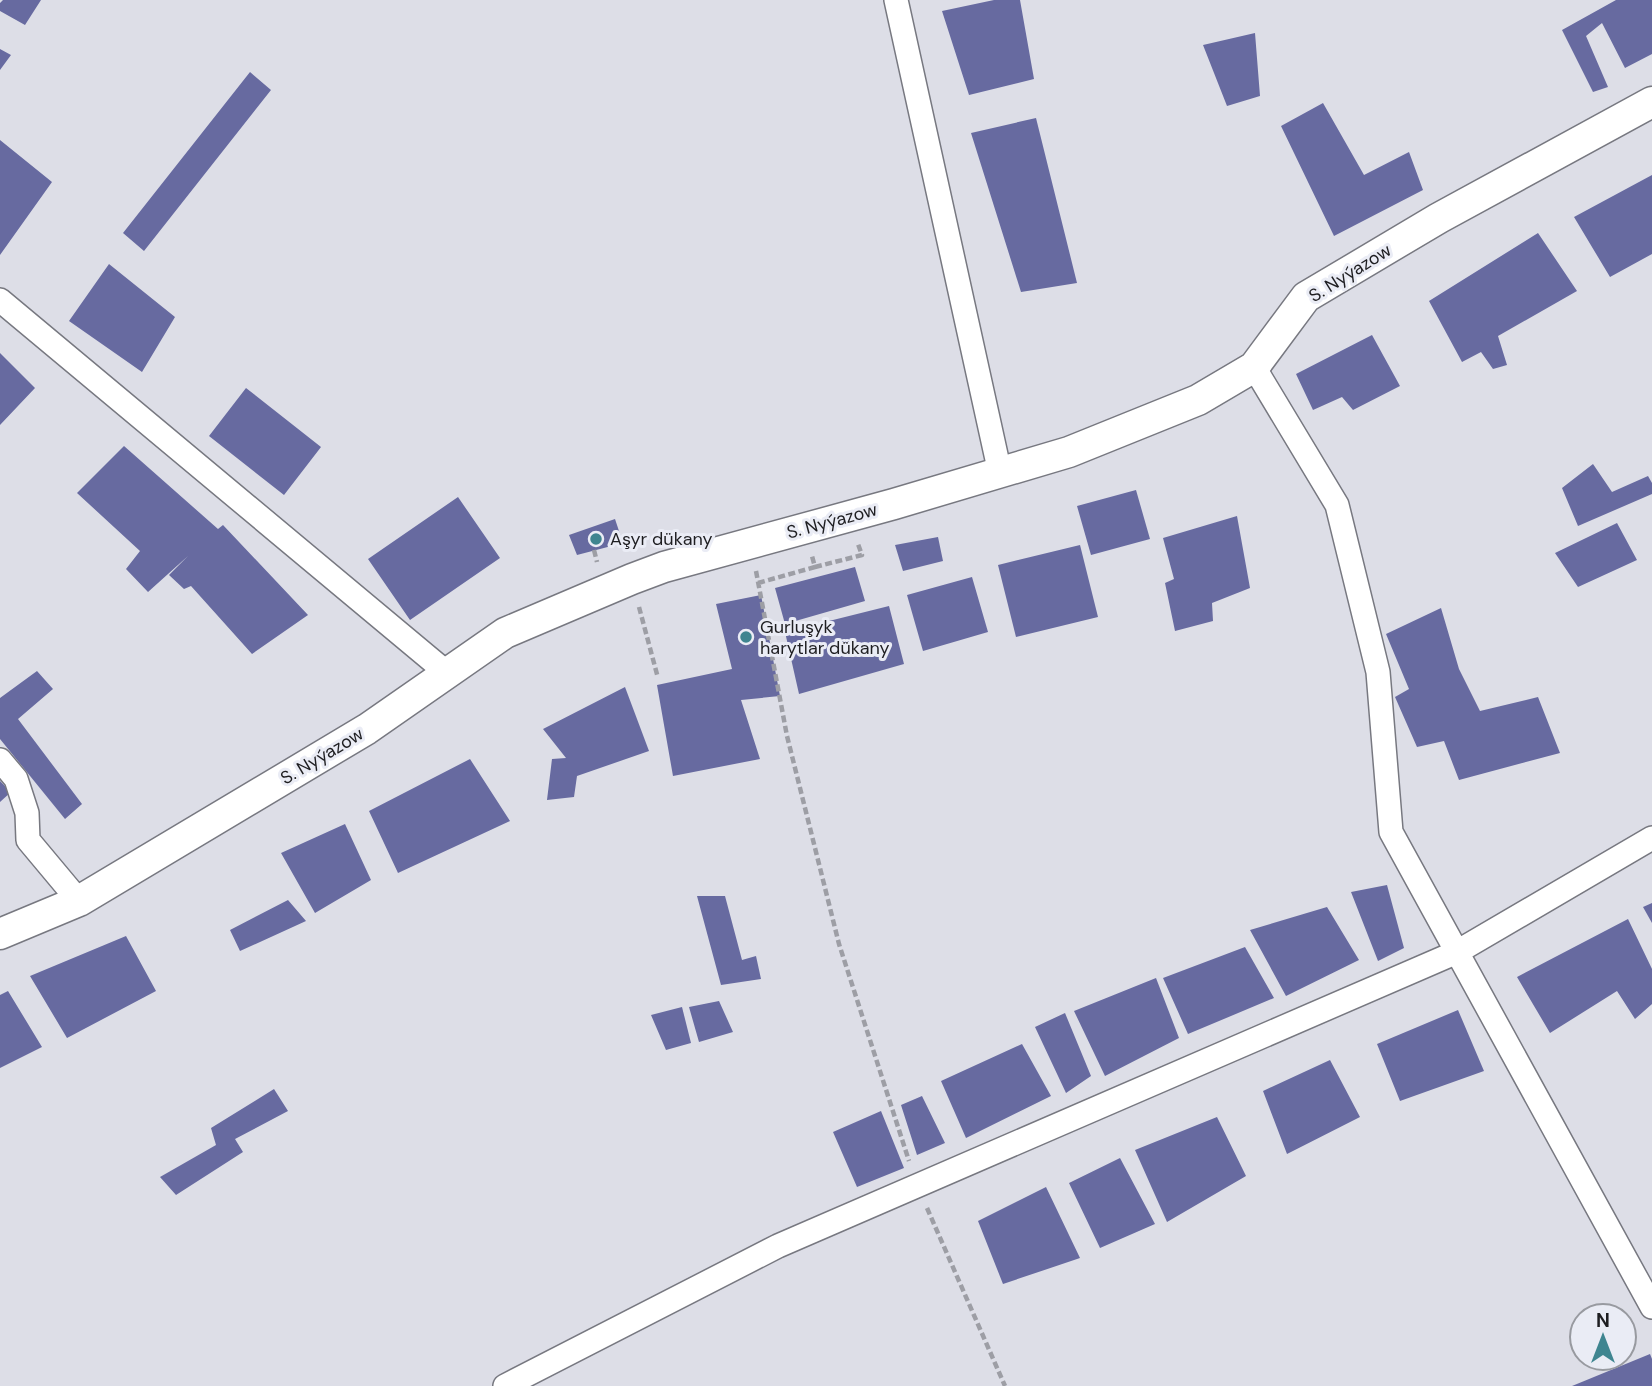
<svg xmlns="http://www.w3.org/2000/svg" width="1652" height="1386" font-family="'DM Sans',sans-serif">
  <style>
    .building { fill: #676aa0 }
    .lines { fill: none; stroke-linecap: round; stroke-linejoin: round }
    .minor-casing { stroke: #777880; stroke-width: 26 }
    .tertiary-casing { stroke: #777880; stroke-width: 33 }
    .path { stroke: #9d9ea5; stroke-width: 4.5; stroke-dasharray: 7 3.5; stroke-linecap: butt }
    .minor { stroke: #fff; stroke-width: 23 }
    .tertiary { stroke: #fff; stroke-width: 30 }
    .poi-dot { fill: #3f8590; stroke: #eaecf5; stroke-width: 2.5 }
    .labels { text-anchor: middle; stroke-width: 6; stroke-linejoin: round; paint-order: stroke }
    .street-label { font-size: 18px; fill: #1e1e21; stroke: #eaecf5 }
    .poi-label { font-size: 18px; fill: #1e1e21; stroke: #eaecf5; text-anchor: start }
  </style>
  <rect width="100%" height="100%" fill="#dddee7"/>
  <path class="building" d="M3,0h38l-16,25 -25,-14v-8z
    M994,0h26l14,79 -65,16 -27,-84z
    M1616,0h36v54l-27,14 -23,-45 -16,13 22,51 -15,5 -31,-62z
    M1255,33l5,63 -33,10 -24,-61z
    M0,49l11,6 -11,15z
    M250,72l21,18 -127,161 -21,-18z
    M1323,103l41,72 45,-23 14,38 -89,46 -53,-110z
    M1036,118l41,165 -56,9 -50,-159z
    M0,140l52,42 -52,73z
    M1652,175v79l-42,23 -36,-60z
    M1538,233l39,58 -79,45 9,29 -14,4 -12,-17 -19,10 -33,-61z
    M109,264l66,53 -33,55 -73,-51z
    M1372,335l28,51 -47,24 -11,-13 -29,13 -17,-36z
    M0,353l35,35 -35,37z
    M246,388l75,59 -37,48 -75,-59z
    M124,446l94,83 5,-4 85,90 -56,39 -61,-68 -7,3 -15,-14 19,-19 -40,36 -22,-23 14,-18 -63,-58z
    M1593,464l19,28 36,-16 4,7v11l-74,32 -16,-38z
    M1136,490l14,49 -59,16 -14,-49z
    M458,497l42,61 -90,62 -42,-61z
    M1237,516l13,72 -38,15 1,18 -38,10 -10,-48 9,-4 -11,-41z
    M615,519l8,24 -46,12 -8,-20z
    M1617,523l20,37 -59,27 -23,-34z
    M938,537l5,24 -40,10 -8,-26z
    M1080,545l18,72 -82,20 -18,-72z
    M855,567l10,34 -80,23 -10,-36z
    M972,577l16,55 -65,19 -16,-56z
    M761,595l19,101 -39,4 19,59 -87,17 -16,-91 75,-16 -16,-65z
    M889,606l15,58 -105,30 -14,-62z
    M1441,608l18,61 21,42 58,-14 22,56 -101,27 -15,-39 -27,6 -22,-50 14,-8 -23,-55z
    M37,671l16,18 -35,30 64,85 -17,15 -65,-80v-41z
    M625,687l24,64 -72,25 -3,21 -27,3 5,-41 14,-1 -23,-29z
    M470,759l40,62 -112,52 -29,-62z
    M0,781l11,11 -11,10z
    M345,824l26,56 -56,33 -34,-60z
    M1387,885l17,63 -26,13 -27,-69z
    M697,896h28l17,64 14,-4 5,23 -40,6z
    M288,900l18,21 -66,30 -10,-21z
    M1652,903v20l-9,-16z
    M1327,907l32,53 -73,36 -36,-66z
    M1628,919l24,50v35l-17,15 -18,-28 -67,42 -33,-56z
    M126,936l30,55 -89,47 -37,-62z
    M1245,947l29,51 -86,36 -25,-56z
    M1156,978l23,60 -74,38 -31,-65z
    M8,991l34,56 -42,21v-73z
    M719,1001l14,31 -34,10 -10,-35z
    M682,1007l9,36 -25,7 -15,-35z
    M1458,1010l26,61 -84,30 -23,-57z
    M1065,1013l26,63 -25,17 -31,-66z
    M1022,1044l29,52 -85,42 -25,-57z
    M1330,1060l30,57 -73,37 -24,-63z
    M274,1089l14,22 -53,28 8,13 -67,43 -16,-18 56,-32 -5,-17z
    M922,1096l23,47 -28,12 -16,-50z
    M881,1111l23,57 -47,19 -24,-55z
    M1217,1117l29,59 -79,46 -32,-72z
    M1120,1158l35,66 -55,24 -31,-65z
    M1046,1187l34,71 -77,26 -25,-63z
    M1650,1354l2,5v27h-80z"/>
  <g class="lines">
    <defs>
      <path id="minor" d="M896,0l104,473
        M0,300l447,373
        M1254,367l83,138 41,167 13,160 261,475
        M0,760l16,19 11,34 1,27 51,61
        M505,1386l273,-140 679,-294 195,-114"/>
      <path id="tertiary" d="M0,934l79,-33 288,-172 138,-96 127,-54 32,-12 230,-63 175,-52 129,-52 56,-33 52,-70 133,-79 213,-116"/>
    </defs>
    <use href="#minor" class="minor-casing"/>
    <use href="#tertiary" class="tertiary-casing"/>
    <path class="path" d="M594,550l3,12
      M815,567l47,-12 -4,-11
      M756,571l31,165 52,208 70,217
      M758,583l57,-16 -3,-11
      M639,607l19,71
      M927,1208l78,178"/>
    <use href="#minor" class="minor"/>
    <use href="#tertiary" class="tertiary"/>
  </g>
  <g class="poi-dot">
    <circle cx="596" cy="539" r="7"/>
    <circle cx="746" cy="637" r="7"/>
  </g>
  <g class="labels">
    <g class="street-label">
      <text transform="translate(1350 273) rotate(-32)" y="6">S. Nyýazow</text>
      <text transform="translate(832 521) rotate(-15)" y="6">S. Nyýazow</text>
      <text transform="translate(322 756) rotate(-31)" y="6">S. Nyýazow</text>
    </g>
    <g class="poi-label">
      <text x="610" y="545">Aşyr dükany</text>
      <text x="760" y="633">Gurluşyk<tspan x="760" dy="21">harytlar dükany</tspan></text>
    </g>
  </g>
  <g transform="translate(1603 1337)"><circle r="33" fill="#eaecf5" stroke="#989aa0" stroke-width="2"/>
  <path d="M0-5L12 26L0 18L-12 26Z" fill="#3f8590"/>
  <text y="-10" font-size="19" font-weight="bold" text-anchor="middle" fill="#1e1e21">N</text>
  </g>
</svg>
